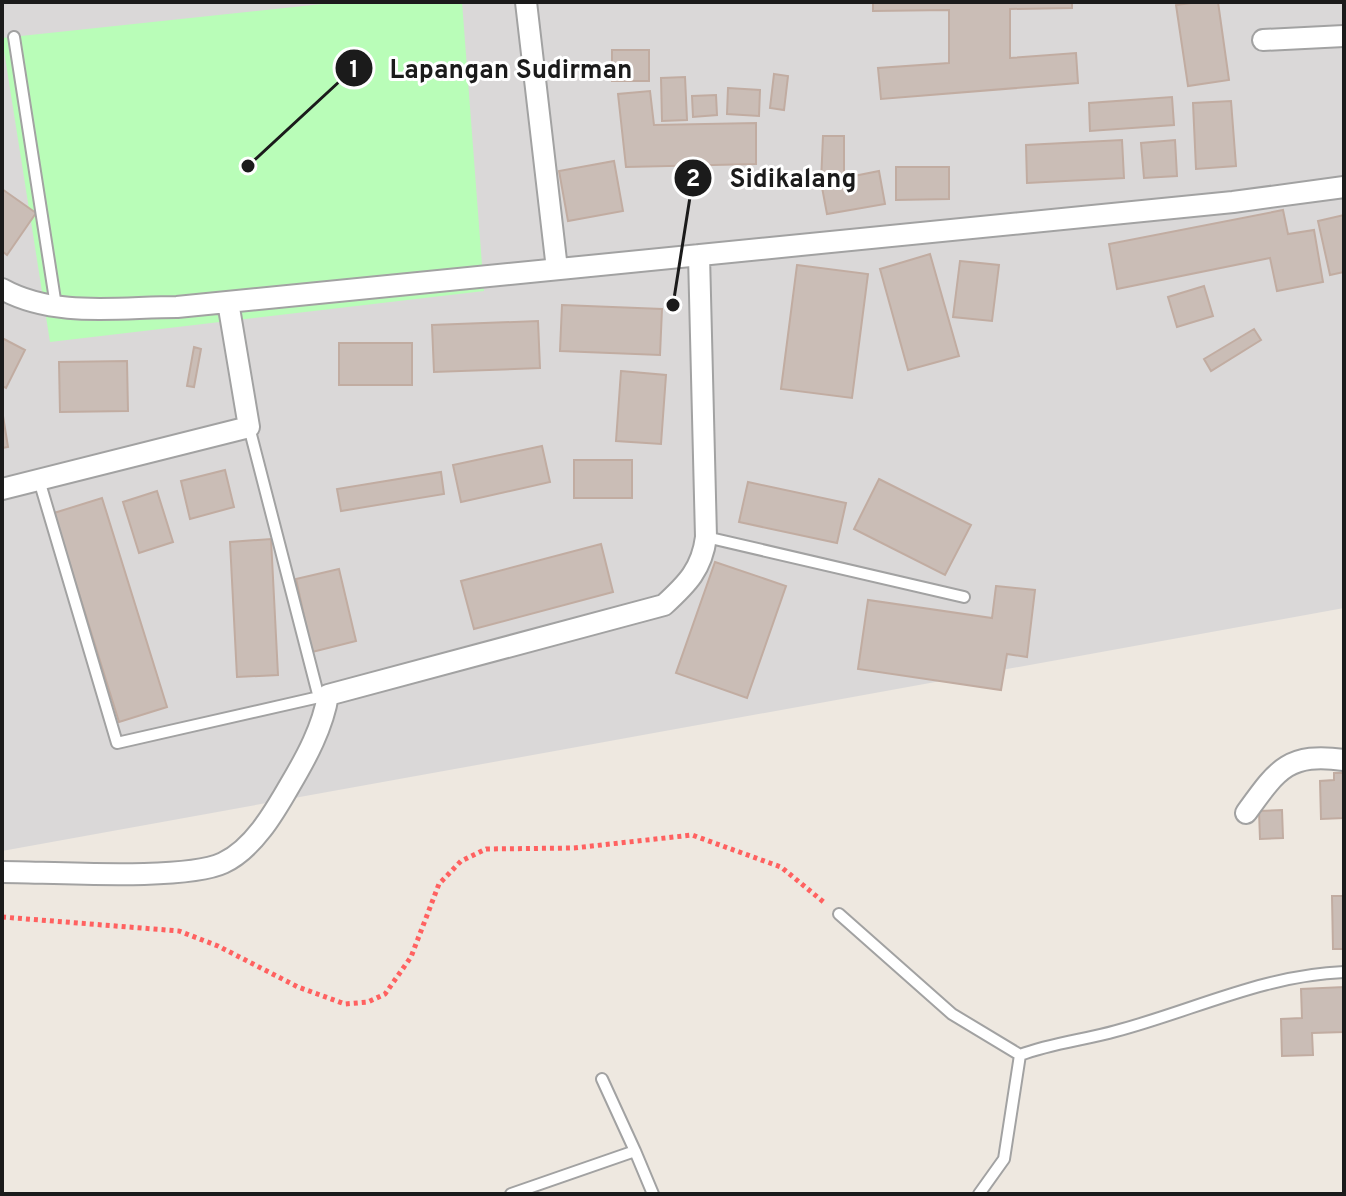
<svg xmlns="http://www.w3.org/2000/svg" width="1346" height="1196" font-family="Overpass,sans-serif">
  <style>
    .residential { fill: #dad8d8 }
    .park { fill: #b9fdb8 }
    .building { fill: #cabdb6; stroke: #c1aca1; stroke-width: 2 }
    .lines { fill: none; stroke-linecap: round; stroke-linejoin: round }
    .service-casing { stroke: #a2a2a2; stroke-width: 14 }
    .minor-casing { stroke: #a2a2a2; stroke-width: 24 }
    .path { stroke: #ff6160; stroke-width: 5; stroke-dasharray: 4 4; stroke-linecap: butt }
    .service { stroke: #fff; stroke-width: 10 }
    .minor { stroke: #fff; stroke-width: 20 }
    .leader { fill: none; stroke: #1b1b1b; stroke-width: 3 }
    .callout-dot { fill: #1b1b1b; stroke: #fff; stroke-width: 3 }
    .mark-label { font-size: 24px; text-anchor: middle; font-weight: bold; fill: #fff }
    .callout-label { font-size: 26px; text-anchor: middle; font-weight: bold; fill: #1b1b1b; stroke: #fff; stroke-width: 6; stroke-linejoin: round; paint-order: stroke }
  </style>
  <rect width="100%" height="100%" fill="#eee8e0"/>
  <path class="residential" d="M2,2h1342v606l-1342,243z"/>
  <path class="park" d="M341,2h121l22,289 -434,51 -48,-304z"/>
  <path class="building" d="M873,2h199v6l-62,1v49l66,-5 2,30 -197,16 -3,-31 71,-5v-53l-76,1z
    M1198,2h20l11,78 -41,6 -12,-81z
    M612,50h37v31h-37z
    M774,74l14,2 -4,34 -14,-2z
    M685,77l2,43 -25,1 -1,-43z
    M728,88l32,2 -1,26 -32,-2z
    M650,91l4,34 102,-2v41l-130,3 -8,-73z
    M716,95l1,20 -24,2 -1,-21z
    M1172,97l2,28 -84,6 -1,-28z
    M1231,101l5,65 -40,3 -3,-66z
    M823,136h21v42l35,-7 6,33 -58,10 -6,-32z
    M1122,140l2,38 -97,5 -1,-38z
    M1175,140l2,36 -33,2 -3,-35z
    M614,161l9,50 -55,10 -9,-50z
    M896,167h53v32l-53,1z
    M2,189l34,24 -29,42 -5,-4z
    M1283,210l5,24 26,-4 9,52 -46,9 -7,-33 -153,31 -8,-45z
    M1344,215v57l-14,3 -12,-54z
    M930,254l29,102 -51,14 -28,-101z
    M960,261l39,4 -7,56 -39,-4z
    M797,265l71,9 -16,124 -71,-9z
    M1204,286l9,30 -36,11 -9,-30z
    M562,305l100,4 -2,46 -100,-4z
    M538,321l2,47 -106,4 -2,-47z
    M1254,329l7,11 -50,31 -7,-12z
    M2,338l23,12 -19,38 -4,-2z
    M339,343h73v42h-73z
    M194,347l7,2 -7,38 -7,-1z
    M127,361l1,50 -68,1 -1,-50z
    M621,371l45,4 -5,69 -45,-3z
    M3,416l5,31 -6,1v-32z
    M542,446l8,36 -89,20 -8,-37z
    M574,460h58v38h-58z
    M225,470l9,37 -44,12 -9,-38z
    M441,472l3,22 -103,17 -4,-22z
    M879,479l92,46 -26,50 -91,-46z
    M748,482l98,21 -9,40 -98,-21z
    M157,491l16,51 -34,11 -16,-51z
    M102,498l65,209 -48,15 -65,-209z
    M271,539l7,136 -41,2 -7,-135z
    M601,544l12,48 -139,37 -13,-48z
    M715,562l71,24 -39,112 -71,-25z
    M339,569l17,72 -44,11 -16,-73z
    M996,586l39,4 -8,67 -20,-3 -6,36 -143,-21 10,-69 124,18z
    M1334,773h10v45l-23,1 -1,-38 14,-1z
    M1282,810l1,28 -23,1 -1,-28z
    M1332,896h12v53h-11z
    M1344,987v45l-32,1 1,22 -31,1 -1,-37 21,-1 -1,-29z"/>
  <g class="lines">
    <defs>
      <path id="service" d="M14,37l42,269
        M249,427l70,271
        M39,480l78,263 211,-48
        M706,537l258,60
        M839,914l113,100 68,41c32,-12 64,-15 96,-24 76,-20 148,-56 228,-59
        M602,1079l33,72
        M511,1194l124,-43 18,43
        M979,1194l25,-35 16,-104"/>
      <path id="minor" d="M526,2l31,267
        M1263,40l81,-4
        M2,289c52,29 117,18 175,18l1056,-105 111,-15
        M2,489l247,-62 -21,-125
        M1246,813c31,-43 42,-61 98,-53
        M2,872c48,0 183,9 221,-9 30,-14 51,-50 67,-78 16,-27 33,-58 38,-90l336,-90c23,-21 38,-36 42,-68l-7,-282"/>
    </defs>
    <use href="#service" class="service-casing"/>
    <use href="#minor" class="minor-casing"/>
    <path class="path" d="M2,917l177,14 39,15 80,41 47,17 23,-2 17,-8 26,-37 28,-73 22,-23 25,-12 88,-1 118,-13 89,32 45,37"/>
    <use href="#service" class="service"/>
    <use href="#minor" class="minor"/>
  </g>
  <path class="leader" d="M248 166L354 68M673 305L693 178"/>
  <g class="callout-dot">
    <circle cx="248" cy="166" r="8"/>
    <circle cx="673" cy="305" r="8"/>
    <circle cx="354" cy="68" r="20"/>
    <circle cx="693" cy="178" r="20"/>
  </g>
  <g class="mark-label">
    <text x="354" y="77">1</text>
    <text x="693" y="186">2</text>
  </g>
  <g class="callout-label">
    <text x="511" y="78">Lapangan Sudirman</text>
    <text x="793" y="187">Sidikalang</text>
  </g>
  <rect width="1346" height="1196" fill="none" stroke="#1b1b1b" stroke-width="8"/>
</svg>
